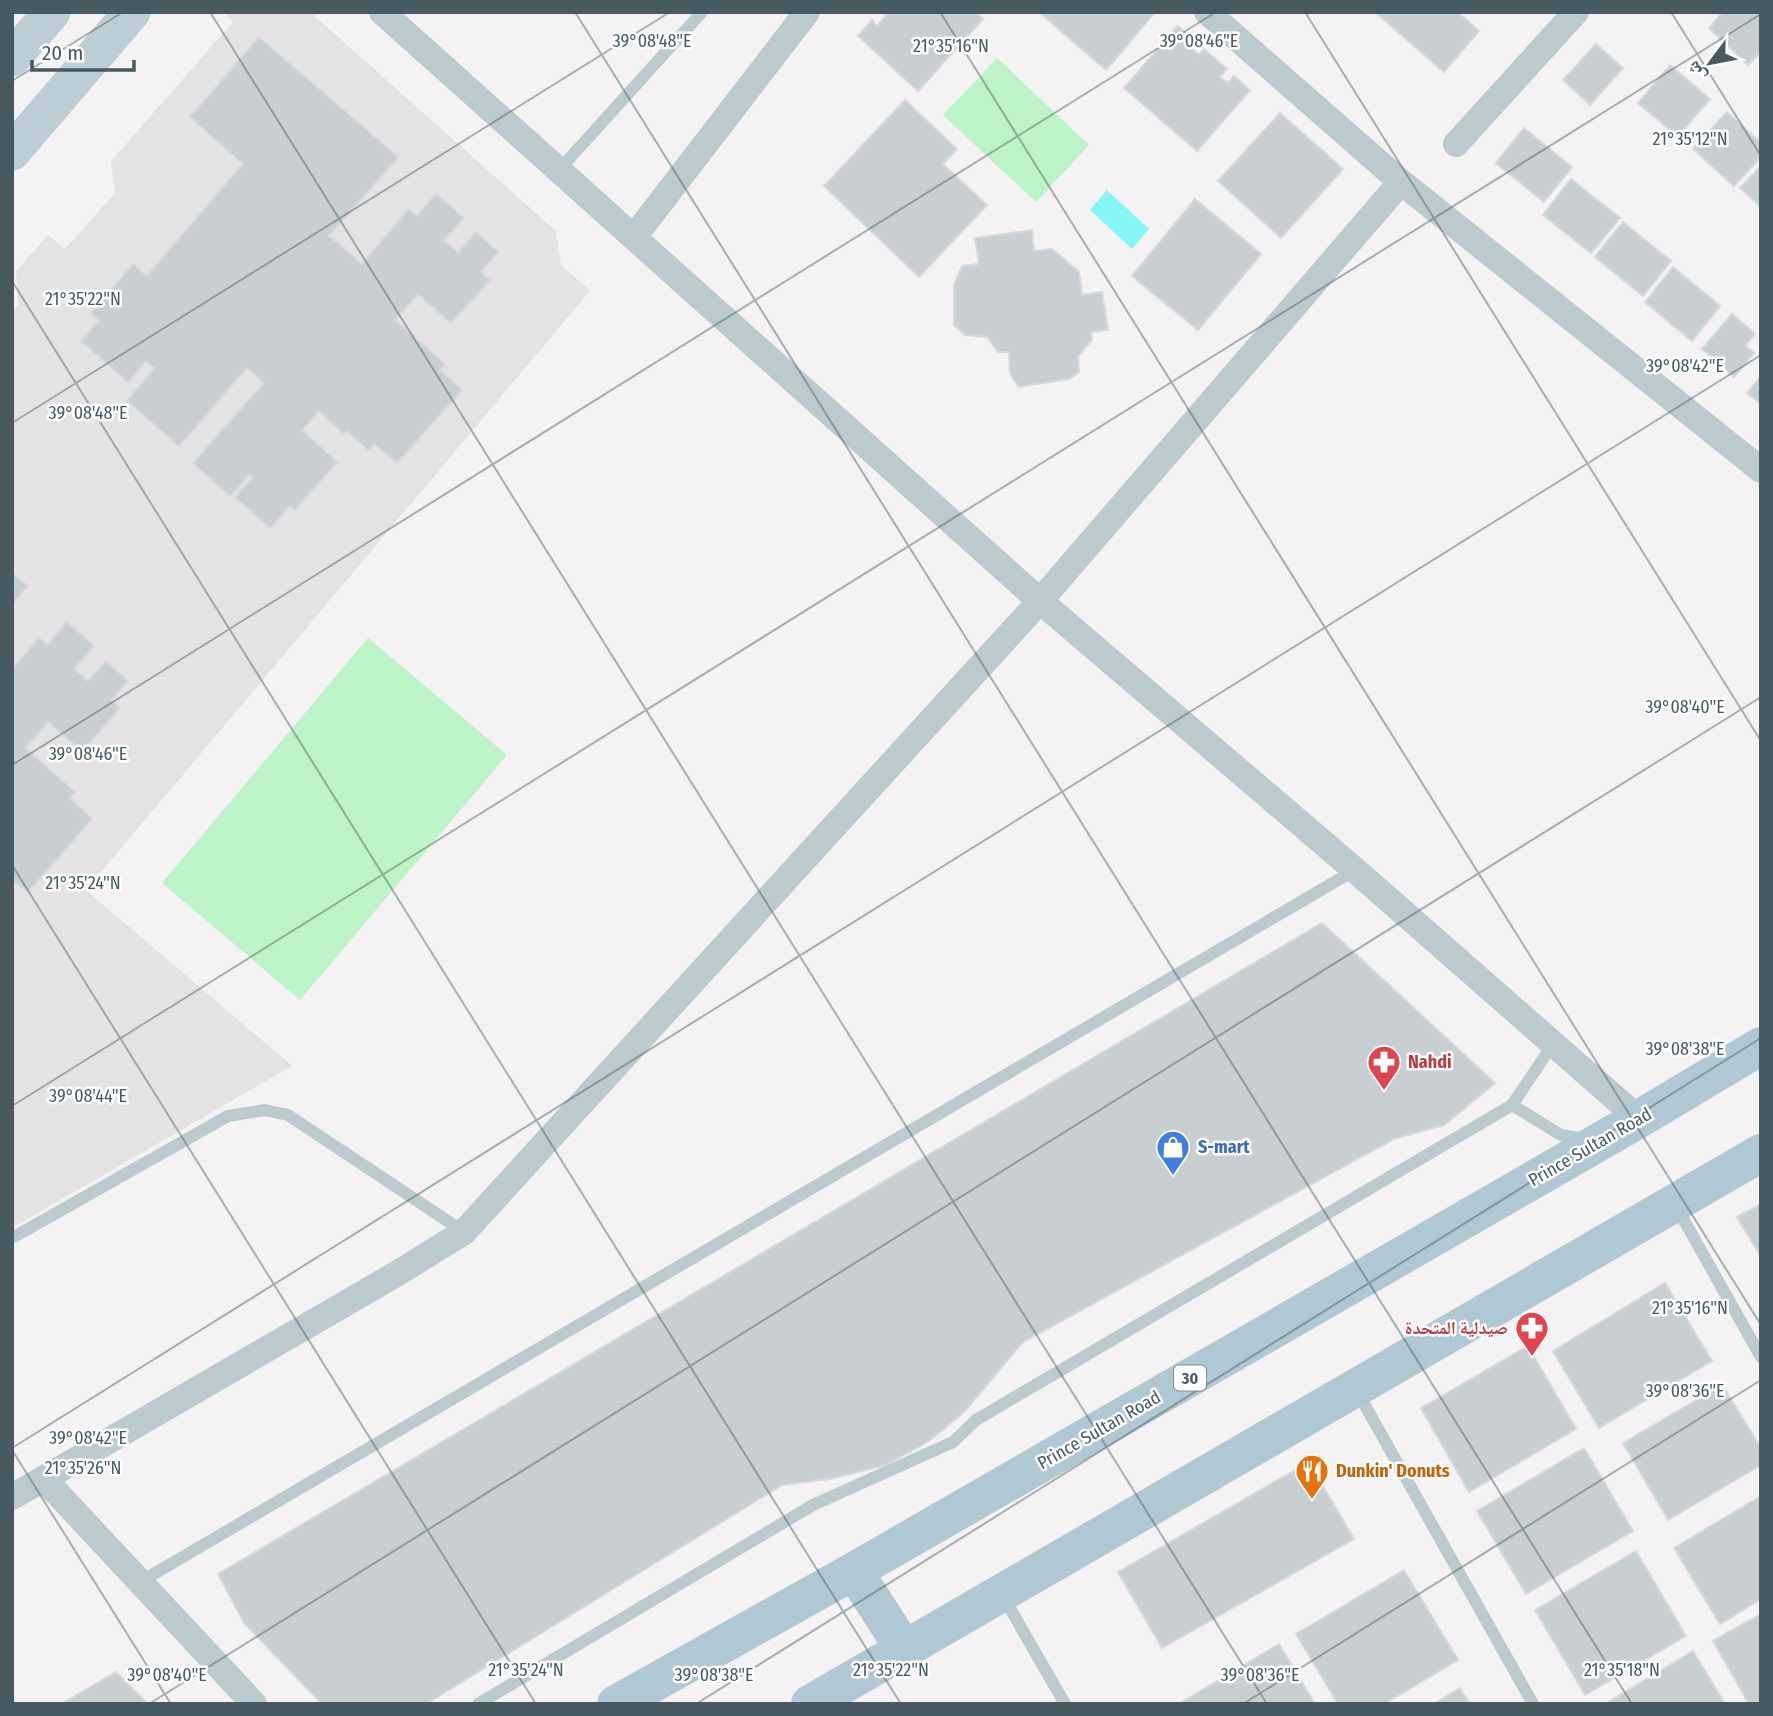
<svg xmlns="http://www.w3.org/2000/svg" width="1773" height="1716" font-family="'Fira Sans Condensed','Noto Naskh Arabic',sans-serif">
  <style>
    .education { fill: #e5e2e4 }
    .green { fill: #bdf4c7 }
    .water { fill: #86f5f5 }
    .building { fill: #c8ced2; stroke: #d5d9de; stroke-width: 2 }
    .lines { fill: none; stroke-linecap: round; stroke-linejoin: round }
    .service { stroke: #bbcacf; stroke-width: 12 }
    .minor { stroke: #bbcacf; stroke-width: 26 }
    .secondary { stroke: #bccdd5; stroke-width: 37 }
    .primary { stroke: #afc8d3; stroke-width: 38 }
    .ticks { fill: none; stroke: #475a61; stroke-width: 2; stroke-opacity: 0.45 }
    .labels { text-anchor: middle; stroke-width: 5; stroke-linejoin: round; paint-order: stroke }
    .shield { fill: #fff; stroke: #7e8c90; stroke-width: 2 }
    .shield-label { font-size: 16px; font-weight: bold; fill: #475a61 }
    .health-label { font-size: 18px; font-weight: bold; fill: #be3a42; stroke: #fff; text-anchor: start }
    .shop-label { font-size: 18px; font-weight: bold; fill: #366cbe; stroke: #fff; text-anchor: start }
    .street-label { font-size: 18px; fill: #475a61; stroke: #fff }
    .food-label { font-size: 18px; font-weight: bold; fill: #c56008; stroke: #fff; text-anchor: start }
    .ticks-label { font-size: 18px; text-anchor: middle; fill: #475a61; stroke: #fff; stroke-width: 5; stroke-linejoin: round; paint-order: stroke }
  </style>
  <rect width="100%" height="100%" fill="#f4f2f2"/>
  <path class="education" d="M223,12h87l246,219 5,34 29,26 -504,599 206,176 -280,162v-916l6,-7 -2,-34 32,-36 17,14 50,-56 -4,-32 122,-139z"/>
  <path class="green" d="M997,58l92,87 -53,57 -93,-87z
    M368,638l139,117 -207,245 -138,-117z"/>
  <path class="water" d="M1107,190l42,39 -17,20 -42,-39z"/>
  <path class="building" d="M883,12h93l7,7 -65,72 -60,-55 14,-16 5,6 9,-11z
    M1039,12h116l-49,58z
    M1375,12h83l21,19 -35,41z
    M1723,12h38v40l-13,13 -39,-37z
    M1178,26l15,14 -5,5 11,10 5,-6 23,20 -7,8 8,6 6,-7 16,14 -53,61 -73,-63z
    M259,37l139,120 -69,79 33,28 47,-55 8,7 19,-22 28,24 -20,22 14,13 18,-21 22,20 -17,20 9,8 -39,43 -33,-29 -23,26 50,44 -5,6 22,20 -65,73 -22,-19 -7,6 -21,-19 -3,3 -25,-23 -17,19 35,32 -42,48 -5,-4 -20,22 -35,-31 18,-20 -3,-3 -20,22 -37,-33 71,-80 -17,-15 -68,78 -52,-45 28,-33 -9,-7 -18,21 -47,-41 18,-20 -8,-8 42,-49 14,12 96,-112 -53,-47z
    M1596,44l27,24 -33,37 -27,-25z
    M1670,65l40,34 -32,37 -40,-33z
    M905,100l52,49 -14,15 44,41 -68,72 -95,-91z
    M1727,112l34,31v14l-27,29 -41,-37z
    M1280,113l63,56 -62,69 -63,-57z
    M1524,128l48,39 -28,35 -48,-39z
    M1761,166v41l-21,-19z
    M1571,179l49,39 -29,35 -48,-38z
    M1195,199l66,55 -63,76 -66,-54z
    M1623,222l48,39 -28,35 -48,-39z
    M1032,230l2,21 18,-2 27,23 3,23 20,-3 6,38 -17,2 1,8 -14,16 1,16 -10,7 -50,8 -9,-13 -1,-22h-11l-11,-15 -22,-2 -11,-10v-40l8,-19 17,-2 -4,-26z
    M1673,267l47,39 -28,35 -47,-39z
    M1732,314l23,20 -10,12 9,7 -20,24 -32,-28z
    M1761,376v28l-14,-11z
    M12,573l16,13 -16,18z
    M67,622l27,24 -20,23 14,12 18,-20 22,20 -17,19 9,8 -38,43 -34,-29 -23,26 50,44 -5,6 22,21 -64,73 -16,-13v-210l27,-31 8,7z
    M1322,923l173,160 -51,42 -50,14 -371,203 -59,70 -35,29 -43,24 -56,14 -48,6 -356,219h-104l-78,-81 -26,-49z
    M1761,1204v53l-24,-40z
    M1665,1283l47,78 -113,67 -46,-77z
    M1528,1346l48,83 -107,63 -48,-84z
    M1722,1385l39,63v17l-93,55 -45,-77z
    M1584,1448l49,83 -107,63 -49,-83z
    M1309,1462l45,77 -192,109 -44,-76z
    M1761,1496v103l-41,25 -46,-76z
    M1636,1551l50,85 -101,59 -50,-85z
    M1404,1570l54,90 -74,44h-46l-42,-70z
    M1761,1614v90h-12l-36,-63z
    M1279,1644l36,60h-136z
    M1693,1651l32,53h-120z
    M116,1672l32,32h-87z
    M1460,1688l10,16h-36z"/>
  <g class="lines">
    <path class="service" d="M559,170l143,-158
      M1512,1105l41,-61
      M1677,1208l84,149
      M12,1238l216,-122 37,-6 23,5 176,117
      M1358,1393l175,311
      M140,1582l1215,-712
      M1004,1598l61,106
      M478,1704l335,-199 140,-63 23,-22 536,-315 49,30 24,4"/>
    <path class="minor" d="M1207,12l194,170 360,288
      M1456,144l120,-132
      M1401,182l-361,419 315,269 284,249
      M634,237l173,-225
      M44,1479l210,225
      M12,1497l386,-224 66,-41 576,-631 -658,-589"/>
    <path class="secondary" d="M12,58l40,-46
      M12,152l120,-140"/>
    <path class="primary" d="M854,1571l50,78
      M616,1704l238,-133 785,-452 122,-73
      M810,1704l951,-551"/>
  </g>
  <path class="ticks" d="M210,12l1057,1692M575,12l1057,1692M940,12l821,1313M1305,12l456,729M1671,12l90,144M12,81l111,-69M12,281l889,1423M12,423l658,-411M12,765l1204,-753M12,865l524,839M12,1106l1749,-1092M12,1448l1749,-1093M12,1450l159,254M149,1704l1612,-1007M696,1704l1065,-666M1243,1704l518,-324"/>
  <defs>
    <symbol id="pharmacy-pin" viewBox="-11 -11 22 30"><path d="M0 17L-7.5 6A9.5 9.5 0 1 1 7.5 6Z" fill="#e0444e" stroke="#fff"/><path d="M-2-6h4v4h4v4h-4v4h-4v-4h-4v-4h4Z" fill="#fff"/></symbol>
    <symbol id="shop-pin" viewBox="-11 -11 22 30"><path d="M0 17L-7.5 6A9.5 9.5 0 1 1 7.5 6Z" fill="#3f7fe0" stroke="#fff"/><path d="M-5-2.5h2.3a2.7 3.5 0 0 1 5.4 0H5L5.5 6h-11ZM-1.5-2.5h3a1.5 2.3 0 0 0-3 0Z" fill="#fff"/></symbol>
    <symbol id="restaurant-pin" viewBox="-11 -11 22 30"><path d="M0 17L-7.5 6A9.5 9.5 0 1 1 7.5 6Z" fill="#e8710a" stroke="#fff"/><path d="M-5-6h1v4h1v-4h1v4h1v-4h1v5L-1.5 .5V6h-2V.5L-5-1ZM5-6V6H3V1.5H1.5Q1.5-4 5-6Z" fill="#fff"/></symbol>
  </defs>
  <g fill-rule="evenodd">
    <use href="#pharmacy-pin" x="1365" y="1043" width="38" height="52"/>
    <use href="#shop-pin" x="1154" y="1128" width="38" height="52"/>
    <use href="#pharmacy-pin" x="1513" y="1309" width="38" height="52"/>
    <use href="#restaurant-pin" x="1293" y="1452" width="38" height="52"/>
  </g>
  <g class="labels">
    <rect class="shield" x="1174" y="1365.5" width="32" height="25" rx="5"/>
    <g class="shield-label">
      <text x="1190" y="1384">30</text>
    </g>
    <g class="health-label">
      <text x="1408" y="1068">Nahdi</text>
      <text x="1508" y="1334" text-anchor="end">صيدلية المتحدة</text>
    </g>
    <g class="shop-label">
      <text x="1198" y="1153">S-mart</text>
    </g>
    <g class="street-label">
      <text transform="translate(1590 1147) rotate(-30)" y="6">Prince Sultan Road</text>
      <text transform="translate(1099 1430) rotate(-30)" y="6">Prince Sultan Road</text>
    </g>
    <g class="food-label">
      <text x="1336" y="1477">Dunkin' Donuts</text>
    </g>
  </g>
  <g class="ticks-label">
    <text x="652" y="47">39°08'48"E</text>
    <text x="1199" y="47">39°08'46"E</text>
    <text x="951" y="52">21°35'16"N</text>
    <text x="1690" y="145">21°35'12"N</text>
    <text x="83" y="305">21°35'22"N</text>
    <text x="1685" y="372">39°08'42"E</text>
    <text x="88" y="419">39°08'48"E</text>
    <text x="1685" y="713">39°08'40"E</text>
    <text x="88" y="760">39°08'46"E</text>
    <text x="83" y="889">21°35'24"N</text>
    <text x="1685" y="1055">39°08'38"E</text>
    <text x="88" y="1102">39°08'44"E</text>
    <text x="1690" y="1314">21°35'16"N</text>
    <text x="1685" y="1397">39°08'36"E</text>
    <text x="88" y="1444">39°08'42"E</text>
    <text x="83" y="1474">21°35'26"N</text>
    <text x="526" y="1676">21°35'24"N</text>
    <text x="891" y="1676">21°35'22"N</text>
    <text x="1622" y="1676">21°35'18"N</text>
    <text x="167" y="1681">39°08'40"E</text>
    <text x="714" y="1681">39°08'38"E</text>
    <text x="1260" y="1681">39°08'36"E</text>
  </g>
  <rect width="1773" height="1716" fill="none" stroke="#475a61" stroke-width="28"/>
  <g transform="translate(1710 63) rotate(238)" stroke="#ffffff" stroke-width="5" paint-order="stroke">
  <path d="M0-5L12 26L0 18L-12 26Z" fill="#475a61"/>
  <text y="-10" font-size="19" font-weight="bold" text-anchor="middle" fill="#475a61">ش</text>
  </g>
  <path d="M32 60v10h102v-10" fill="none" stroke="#475a61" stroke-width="3.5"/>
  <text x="42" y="60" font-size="21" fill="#475a61" stroke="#ffffff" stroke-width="5" paint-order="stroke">20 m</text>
</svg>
